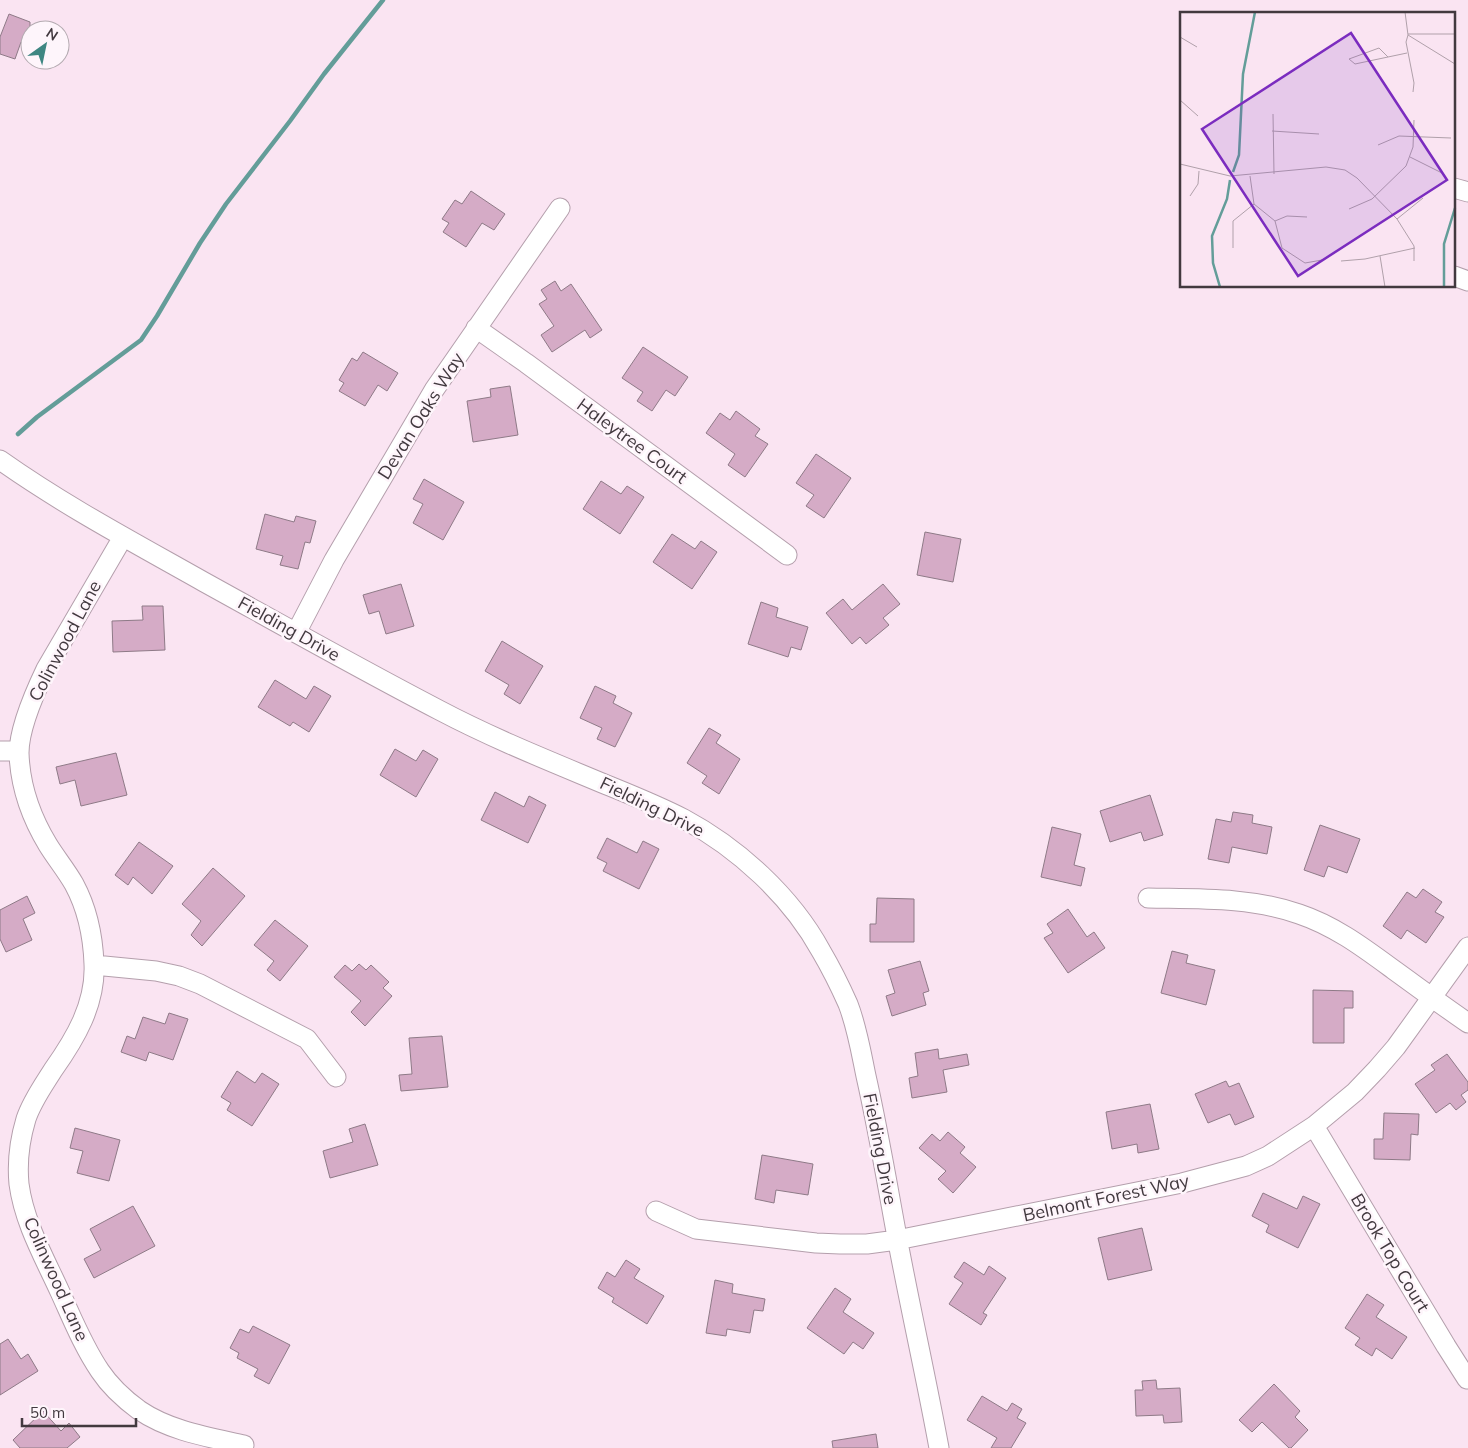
<svg xmlns="http://www.w3.org/2000/svg" width="1468" height="1448" font-family="Mulish,sans-serif">
  <style>
    .lines { fill: none; stroke-linecap: round; stroke-linejoin: round }
    .stream { stroke: #639d99; stroke-width: 4.5 }
    .building { fill: #d5abc6; stroke: #8e7a87 }
    .minor-casing { stroke: #b49fac; stroke-width: 21 }
    .minor { stroke: #fff; stroke-width: 19 }
    .labels { text-anchor: middle; stroke-width: 5; stroke-linejoin: round; paint-order: stroke }
    .street-label { font-size: 18px; fill: #42393f; stroke: #fef5fb }
    .inset-river { fill: none; stroke: #639d99; stroke-width: 2.5 }
    .inset-road { fill: none; stroke: #b0a0aa; stroke-width: 1 }
    .view { fill: #7b2cbf; fill-opacity: 0.15; stroke: #7b2cbf; stroke-width: 2.5 }
    .inset-edge { fill: none; stroke: #42393f; stroke-width: 2.5 }
  </style>
  <rect width="100%" height="100%" fill="#fae4f2"/>
  <g class="lines">
    <path class="stream" d="M18,434l19,-17 104,-77 16,-24 43,-73 26,-39 64,-83 34,-47 59,-74"/>
  </g>
  <path class="building" d="M9,14l21,8v24l-9,-4 -6,17 -15,-5v-17z
    M471,191l34,23 -11,16 -12,-7 -16,24 -23,-15 6,-9 -7,-4 13,-19 7,4z
    M555,281l6,10 10,-7 31,46 -12,8 -5,-8 -33,22 -11,-17 13,-9 -15,-22 8,-5 -6,-9z
    M643,347l45,30 -13,19 -9,-6 -14,21 -15,-10 6,-9 -21,-14z
    M363,352l35,21 -11,18 -9,-6 -13,21 -26,-15 5,-8 -5,-3 13,-22 5,3z
    M510,386l8,49 -45,7 -6,-41 24,-4 -1,-8z
    M736,411l24,18 -5,7 13,8 -23,33 -17,-12 7,-11 -29,-21 14,-20 10,7z
    M816,454l35,24 -27,40 -18,-12 8,-11 -18,-12z
    M424,479l40,23 -21,38 -30,-17 10,-19 -10,-5z
    M601,481l20,13 6,-8 17,11 -24,37 -37,-25z
    M265,514l29,8 2,-6 20,5 -6,22 -5,-1 -7,27 -18,-4 3,-9 -27,-7z
    M925,532l36,7 -8,43 -36,-7z
    M672,534l23,15 6,-8 16,11 -25,37 -39,-27z
    M401,584l13,42 -28,8 -7,-23 -10,3 -6,-19z
    M883,584l17,20 -17,14 6,7 -23,19 -6,-7 -8,7 -26,-31 17,-14 9,11z
    M761,602l17,6 -2,9 32,10 -7,23 -10,-3 -3,10 -40,-13z
    M142,606h21l2,44 -52,2 -1,-31 31,-1z
    M502,641l41,25 -23,38 -16,-10 5,-9 -24,-14z
    M275,680l31,19 8,-13 17,10 -22,36 -16,-10 -3,4 -32,-19z
    M595,686l21,10 -3,7 19,10 -17,34 -18,-8 5,-11 -22,-10z
    M709,728l12,7 -5,8 24,16 -21,35 -17,-11 5,-7 -20,-13z
    M395,749l21,12 7,-11 15,9 -22,38 -36,-22z
    M116,753l11,42 -46,11 -6,-26 -15,4 -4,-17z
    M495,792l29,15 5,-11 17,9 -18,38 -47,-23z
    M1150,795l13,40 -19,6 -3,-9 -31,10 -10,-31z
    M1233,812l20,3 -1,8 20,4 -5,27 -35,-7 -3,16 -21,-4 8,-40 15,3z
    M1320,825l40,14 -13,34 -19,-7 -4,11 -20,-7z
    M1052,827l29,7 -7,31 11,3 -4,18 -40,-9z
    M607,838l30,15 6,-12 16,8 -20,40 -36,-18 4,-8 -10,-5z
    M139,842l34,24 -21,28 -19,-17 -5,8 -13,-10z
    M213,868l32,28 -43,50 -11,-11 10,-14 -19,-17z
    M1423,889l19,13 -7,10 9,5 -18,26 -19,-13 -6,9 -18,-13 24,-34 9,6z
    M27,896l8,17 -12,6 9,21 -26,12 -6,-13v-29z
    M877,898l37,1v43h-44v-18h6z
    M1068,909l19,28 7,-5 11,16 -37,25 -24,-35 9,-5 -6,-9z
    M275,920l33,26 -28,35 -13,-11 7,-9 -20,-16z
    M1172,951l16,4 -2,8 29,7 -9,35 -45,-12z
    M920,961l9,30 -6,2 3,12 -34,11 -6,-20 9,-3 -7,-23z
    M359,964l7,6 5,-5 18,17 -6,6 9,8 -27,30 -14,-14 10,-11 -27,-24 11,-12 7,6z
    M1313,990l40,1v17h-9v35h-31z
    M169,1013l19,6 -15,41 -24,-8 -3,9 -25,-9 6,-16 8,3 8,-22 22,7z
    M442,1036l6,51 -47,4 -2,-16 13,-1 -3,-36z
    M938,1049l1,10 28,-5 2,11 -26,5 4,22 -35,6 -3,-20 9,-2 -3,-23z
    M1447,1054l21,28v8l-7,5 5,7 -10,8 -6,-7 -14,10 -21,-29 20,-14 -4,-5z
    M237,1071l18,12 7,-10 17,11 -27,42 -25,-16 4,-7 -10,-6z
    M1226,1081l3,6 10,-4 15,34 -19,8 -5,-11 -22,9 -13,-29z
    M1150,1104l9,45 -21,4 -1,-9 -25,5 -6,-37z
    M1384,1113l35,1 -1,21 -7,-1 -1,26 -36,-1v-20h9z
    M365,1124l13,41 -48,13 -7,-27 30,-9 -4,-13z
    M75,1128l45,12 -11,41 -32,-8 6,-22 -13,-3z
    M948,1132l17,15 -5,6 16,14 -23,26 -15,-14 8,-8 -27,-23 13,-14 8,7z
    M762,1155l51,9 -5,31 -32,-5 -2,13 -19,-4z
    M1263,1193l34,16 6,-13 17,8 -22,44 -32,-16 3,-7 -17,-9z
    M133,1206l22,40 -61,32 -10,-19 17,-9 -11,-21z
    M1142,1228l10,42 -44,10 -10,-42z
    M626,1260l14,9 -6,9 30,18 -17,28 -35,-22 2,-4 -16,-10 9,-16 8,5z
    M964,1262l20,13 5,-9 17,12 -23,35 4,2 -6,10 -32,-21 14,-21 -9,-6z
    M715,1280l18,4 -1,9 33,6 -2,12 -9,-1 -4,23 -23,-4 -1,7 -20,-3z
    M835,1288l16,11 -8,13 31,21 -11,16 -10,-7 -9,12 -37,-26z
    M1367,1294l17,11 -8,12 31,20 -15,22 -16,-11 -4,8 -17,-11 5,-7 -15,-10z
    M253,1326l37,19 -21,39 -15,-8 4,-7 -21,-11 2,-5 -9,-5 10,-19 9,4z
    M8,1339l13,20 7,-5 10,17 -38,24v-51z
    M1156,1380l1,9 23,-1 2,34 -18,1 -1,-8 -27,1 -1,-26h8l-1,-9z
    M1274,1384l26,27 -5,6 13,13 -17,18h-2l-27,-26 -10,10 -13,-12z
    M982,1396l25,15 5,-8 10,6 -5,9 9,5 -15,25h-20l6,-10 -30,-18z
    M43,1411l18,20 8,-8 11,14 -13,11h-47l-7,-8z
    M876,1434l2,14h-45l-1,-7z"/>
  <g class="lines">
    <defs>
      <path id="minor" d="M1454,188l14,4
        M1454,276l14,5
        M476,328l50,35 261,192
        M0,460c65,46 135,83 204,122 78,43 156,87 235,128 53,28 108,50 163,73 27,11 55,22 82,36 54,29 107,77 137,132 10,17 19,35 27,53 9,23 13,48 18,72 12,53 21,107 31,161 13,70 29,140 42,211
        M123,537l-77,132c-11,23 -27,59 -27,84 1,32 12,64 29,92 8,13 18,25 26,39 13,24 19,52 20,80 2,40 -19,75 -41,106 -10,16 -21,31 -27,49 -6,20 -9,44 -7,65 5,38 25,73 41,108 12,26 23,54 40,79 10,15 24,28 39,39 31,21 69,27 105,35
        M296,633l38,-73 100,-170 126,-182
        M0,751h19
        M1148,898c50,1 103,-1 151,16 36,12 65,34 95,56 25,18 49,36 74,53
        M94,965l62,6 23,5 21,8 107,55 29,38
        M1314,1126l132,220 21,33
        M656,1211l40,18 120,14 24,1h27l30,-4 285,-57 64,-17 22,-10 46,-30 41,-34 22,-23 19,-22 72,-100"/>
    </defs>
    <use href="#minor" class="minor-casing"/>
    <use href="#minor" class="minor"/>
  </g>
  <g class="labels">
    <g class="street-label">
      <text transform="translate(421 416) rotate(-58)" y="6">Devan Oaks Way</text>
      <text transform="translate(632 441) rotate(36)" y="6">Haleytree Court</text>
      <text transform="translate(289 629) rotate(29)" y="6">Fielding Drive</text>
      <text transform="translate(65 641) rotate(-62)" y="6">Colinwood Lane</text>
      <text transform="translate(652 807) rotate(26)" y="6">Fielding Drive</text>
      <text transform="translate(880 1149) rotate(79)" y="6">Fielding Drive</text>
      <text transform="translate(1106 1198) rotate(-12)" y="6">Belmont Forest Way</text>
      <text transform="translate(1390 1253) rotate(59)" y="6">Brook Top Court</text>
      <text transform="translate(56 1279) rotate(66)" y="6">Colinwood Lane</text>
    </g>
  </g>
  <g transform="translate(1180 12)">
    <rect width="275" height="275" fill="#fae4f2"/>
    <path class="inset-river" d="M53,160l6,-17 4,-81 12,-62M40,275l-7,-24 -1,-27 15,-37 3,-19M264,275v-43l11,-36"/>
    <path class="inset-road" d="M225,0l3,23 47,29M228,22h47M228,23l-2,7 8,41 -1,9M0,25l17,10M208,45l-33,7 -6,-5 30,-11 9,9 19,-4M0,88l18,16M93,102l1,60M92,119l47,3M198,133l21,-9 52,2M230,145l32,16M0,152l50,12 96,-9 19,3 12,8 40,41 17,27v15M70,164l4,28 21,17 7,27 23,15 17,-3M10,184l8,-12 1,-13M169,197l23,-10 34,-33 7,-19 1,-27M217,207l26,-21M95,209l12,-5 20,1M53,236v-27l21,-17M200,244l5,31M161,249l24,-2 50,-11"/>
    <path class="view" d="M171,21l96,147 -149,96 -96,-147z"/>
    <rect width="275" height="275" class="inset-edge"/>
  </g>
  <g transform="translate(45 45) rotate(33)"><circle r="24" fill="#fef5fb" stroke="#b3aab0"/>
  <path d="M0-4L9 19L0 12L-9 19Z" fill="#3e8682"/>
  <text y="-8" font-size="14" font-weight="bold" text-anchor="middle" fill="#42393f">N</text>
  </g>
  <path d="M22 1418v8h114v-8" fill="none" stroke="#42393f" stroke-width="2.5"/>
  <text x="30" y="1418" font-size="15" fill="#42393f" stroke="#fef5fb" stroke-width="4" paint-order="stroke">50 m</text>
</svg>
